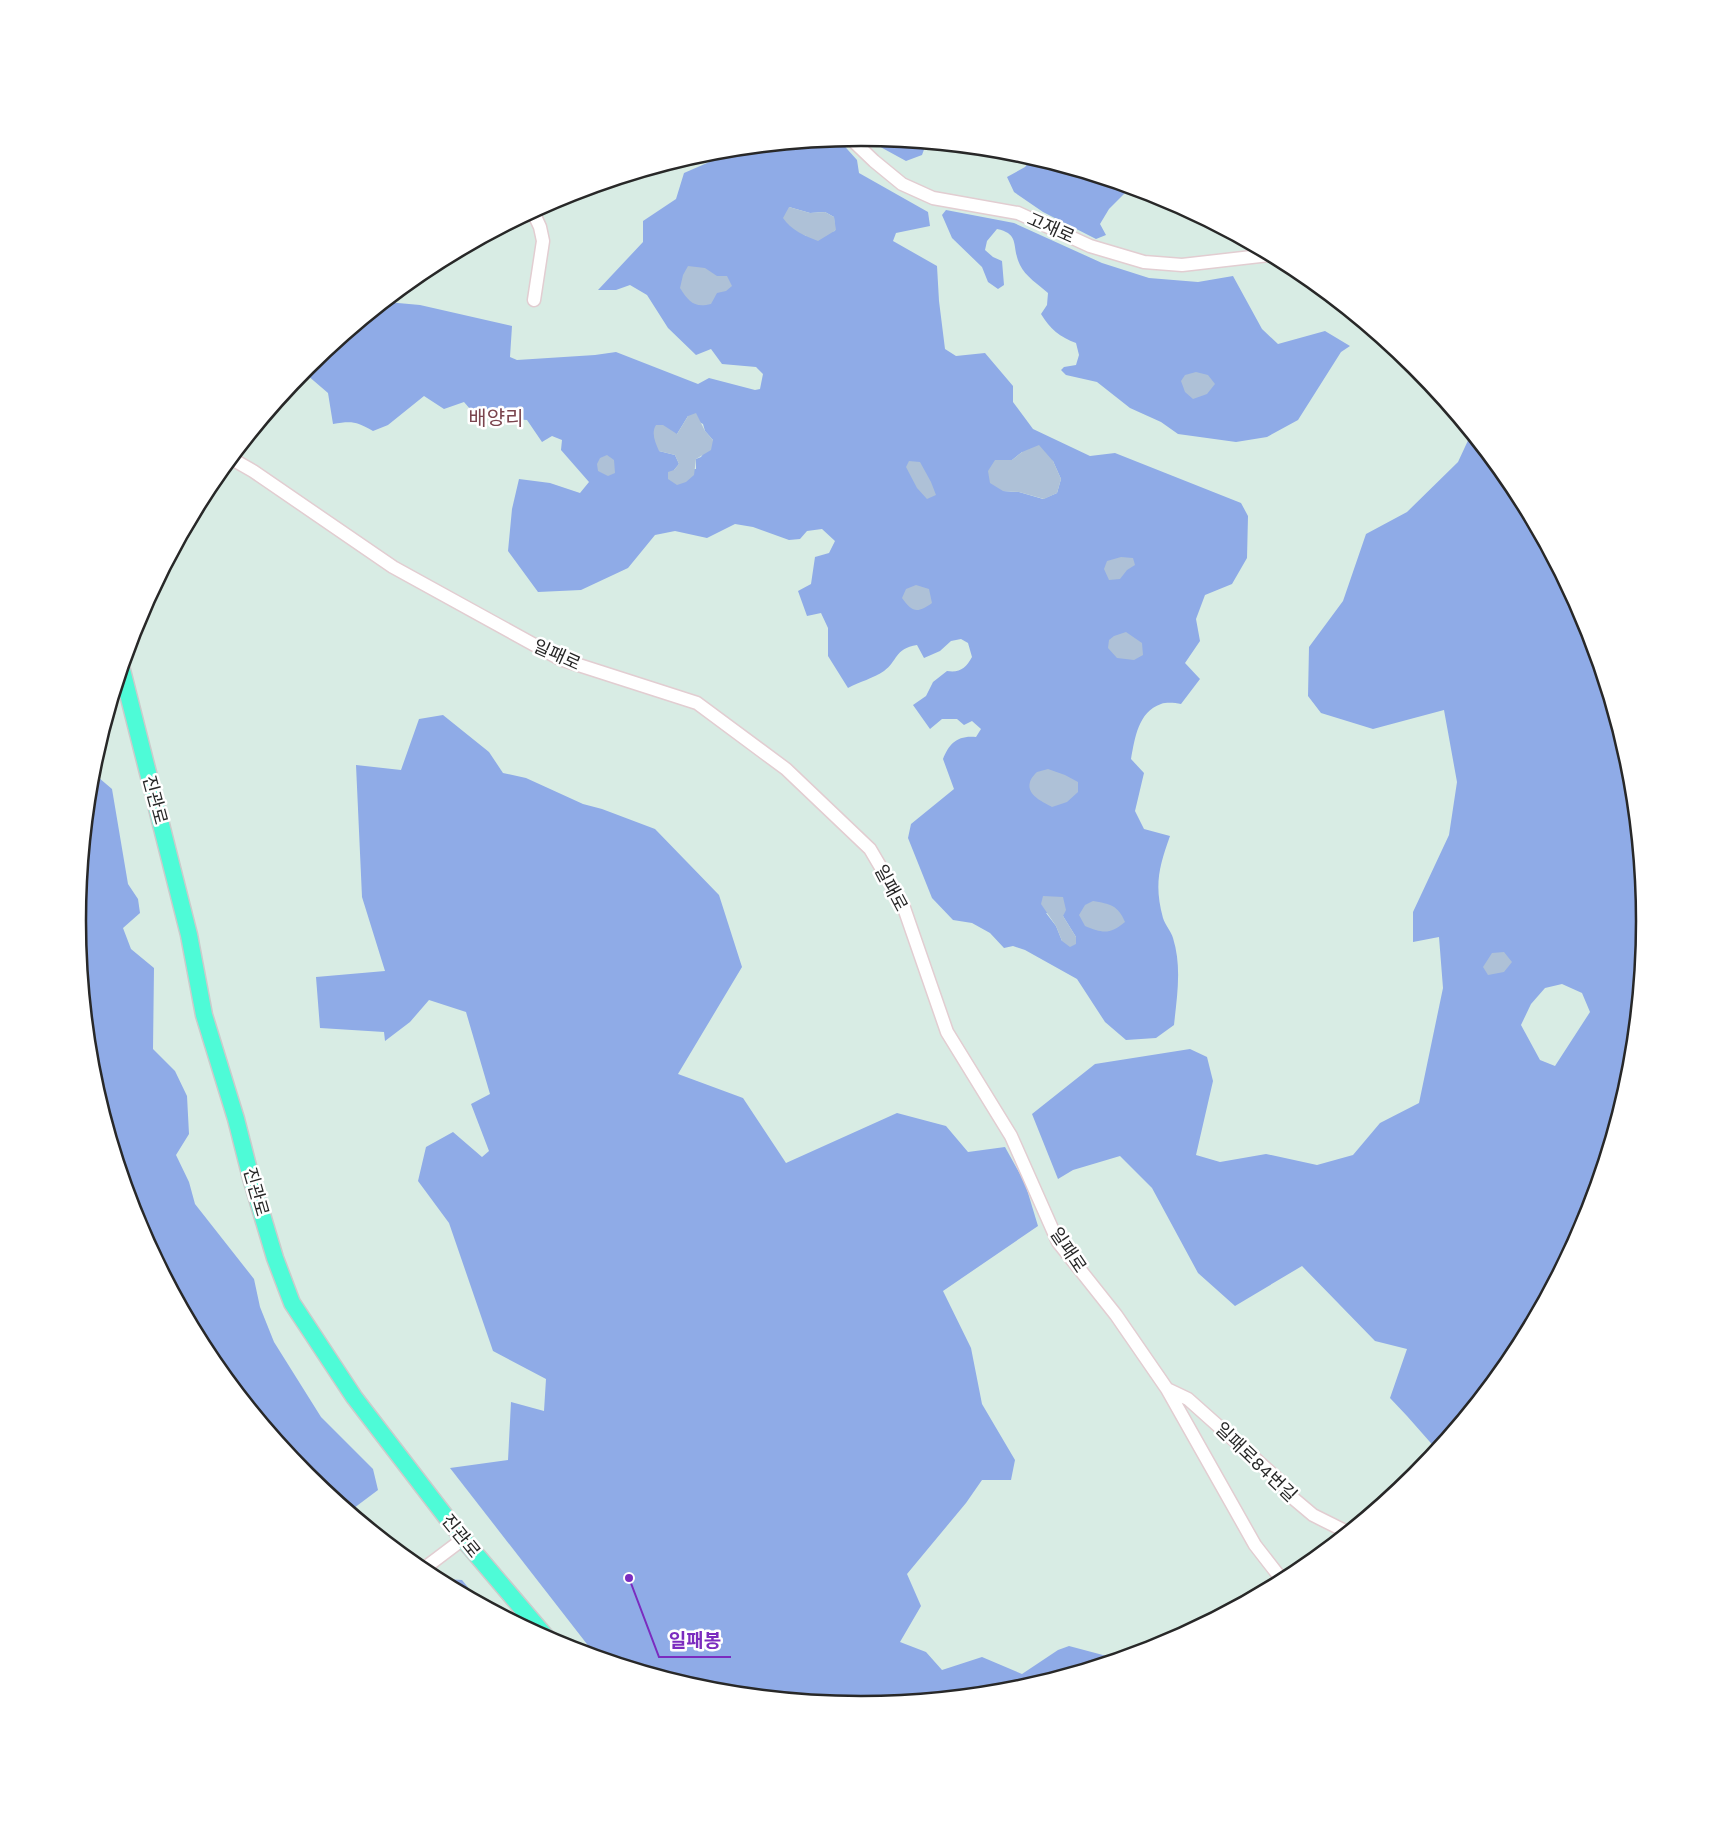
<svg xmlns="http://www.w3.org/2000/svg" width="1723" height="1843" font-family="'Work Sans','Noto Sans KR',sans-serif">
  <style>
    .green { fill: #8fabe7; fill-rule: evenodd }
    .cemetery { fill: #aec1d7 }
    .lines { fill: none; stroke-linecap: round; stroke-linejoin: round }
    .minor-casing { stroke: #e2cdd1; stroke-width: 15 }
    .major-casing { stroke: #cbcbcb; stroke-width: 19 }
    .minor { stroke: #fff; stroke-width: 12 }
    .major { stroke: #4efbd7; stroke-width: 16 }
    .labels { text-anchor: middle; stroke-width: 5; stroke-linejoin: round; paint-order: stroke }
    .street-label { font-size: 18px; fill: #282828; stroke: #fff }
    .quarter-label { font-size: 20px; fill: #7b454e; stroke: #fff }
    .rim { fill: none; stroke: #282828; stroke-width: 2.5 }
    .leader { fill: none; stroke: #7b2cbf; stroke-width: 2 }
    .callout-dot { fill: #7b2cbf; stroke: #fff; stroke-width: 2 }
    .callout-label { font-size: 19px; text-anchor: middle; font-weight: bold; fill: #7b2cbf; stroke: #fff; stroke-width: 5; stroke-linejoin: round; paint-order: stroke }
  </style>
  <rect width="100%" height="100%" fill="#d8ece4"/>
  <path class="green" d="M864,138l62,6 -4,11 -16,6z
    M839,140l18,20 2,13 69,39 2,14 -34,7 -3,8 44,25 2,35 6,48 11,7 29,-3 28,33v16l20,27 57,27 25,-3 126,50 7,13 -1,42 -15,26 -27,11 -9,24 4,22 -15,22 15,16 -19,25c-6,-1 -14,-2 -20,0 -23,8 -26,34 -30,55l13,14 -9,38 9,18 26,7c-11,31 -16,49 -7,82 2,7 8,13 10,20 9,29 4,58 1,87l-18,13 -30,2 -21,-18 -28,-43 -52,-29 -12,-4 -9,2 -14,-15 -18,-10 -19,-3 -21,-22 -24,-60 3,-14 43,-35 -11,-30c6,-15 14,-24 33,-22l5,-8 -9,-8 -8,4 -7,-6h-15l-12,10 -17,-24 13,-9 7,-14 14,-11c13,2 19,-3 25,-14l-4,-14 -7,-4 -10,2 -11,10 -16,7 -7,-13c-23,4 -19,16 -33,26 -10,7 -25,11 -36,17l-20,-32v-28l-7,-15 -14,3 -9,-25 13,-7 4,-27 14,-4 6,-12 -13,-12 -15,2 -7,8 -11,1 -36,-13 -18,-3 -28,14 -32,-7 -20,4 -27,33 -47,22 -43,2 -30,-41 4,-42 7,-30 31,4 30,10 9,-11 -28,-32 1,-10 -10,-4 -10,6 -15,-22 -50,-3 -13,-15 -20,7 -20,-13 -36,29 -15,6c-17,-10 -22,-10 -40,-7l-5,-31 -21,-18 -6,-1 6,-7 80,-65 33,3 92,21 -2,31 7,3 78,-5 21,-3 82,32 11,-6 46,12 5,-1 3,-15 -7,-7 -34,-3 -11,-15 -15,6 -28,-27 -21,-33 -17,-10 -14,5h-18l45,-48v-21l33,-22 8,-26 53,-23zM789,207l21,6 15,-1 9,5 1,14 -29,5 -7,-5zM688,416l15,8 2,7 8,9 -12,17 -5,2v10l-22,1 5,-6 -4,-9 -16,-4 18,-17zM1022,452l31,9 8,18 -4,14 -14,6 -24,-7 -16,-1 9,-31zM1046,913l17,3 13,21 -14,4 -6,-15z
    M1032,158l98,30 -21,21 -9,15 6,11 -10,4 -53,-27 -29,-20 -7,-15 18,-10z
    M946,210l68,13 88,40 47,15 49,4 35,-6 29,53 16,15 47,-13 25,15 -9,6 -43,68 -31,17 -31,5 -58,-8 -17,-12 -31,-14 -33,-26 -31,-7 -5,-5 3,-3 12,-2 3,-10 -3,-12c-16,-6 -26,-14 -35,-29l6,-9 1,-12c-9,-8 -23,-17 -28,-28 -9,-18 1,-31 -23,-36l-10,12 -2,9 8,7 9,4 2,24 -6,4 -10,-7 -6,-15 -30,-29 -10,-23z
    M1471,434l43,52 72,136 44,147 15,153 -15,153 -44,147 -73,135 -76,93 -30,-34 -17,-18 17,-49 -32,-8 -73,-75 -67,40 -37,-33 -46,-85 -32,-32 -47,14 -15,9 -26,-65 63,-50 95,-15 17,8 6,24 -17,74 24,7 46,-8 51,11 36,-10 27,-32 39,-20 24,-115 -4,-51 -26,5v-30l36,-77 8,-53 -13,-72 -71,19 -52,-16 -13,-17 1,-49 34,-46 23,-67 41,-22 51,-50zM1562,984l20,9 8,19 -35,54 -15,-6 -19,-35 10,-21 14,-16z
    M443,715l46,37 14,21 23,5 57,26 19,5 53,20 64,66 23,72 -64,107 65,24 43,65 111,-50 49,13 22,26 37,-5 20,36 13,43 -95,65 28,57 11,56 33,56 -4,20h-29l-16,23 -59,71 14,32 -21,36 26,10 16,18 40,-13 40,17 36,-24 11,-4 49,13 -104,31 -153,15 -153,-15 -111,-33 -147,-189 58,-8 3,-58 33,9 2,-32 -53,-28 -44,-128 -31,-42 8,-34 27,-15 29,25 7,-6 -18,-47 19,-10 -24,-82 -37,-12 -19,22 -25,19 -1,-9 -64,-4 -4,-51 69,-6 -23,-74 -6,-132 45,5 18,-51z
    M92,772l20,17 16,95 10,15 2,14 -17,15 8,21 23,19 -1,81 22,22 12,25 2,38 -13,21 13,27 6,22 59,75 6,28 14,35 47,75 52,52 5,21 -28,21 -43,-35 -98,-119 -72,-136 -44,-147 -15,-153z
    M446,1579l16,1 18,22 -38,-20z"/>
  <path class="cemetery" d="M789,207l21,6 15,-1 9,5 2,13 -18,11c-13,-5 -27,-11 -35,-23z
    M688,266l17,2 12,8h10l5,10 -6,5 -9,2 -6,11c-17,4 -22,-2 -31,-16l3,-13z
    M1196,372l12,3 7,9 -8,10 -14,5 -8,-7 -4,-11 4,-6z
    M696,413l9,18 8,9 -2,10 -15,9 -2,16 -8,7 -9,3 -9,-6v-7l6,-2 5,-6 -4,-9 -16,-4c-4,-9 -8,-18 -3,-26h7l14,9 11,-18z
    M1039,445l14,16 8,18 -4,14 -13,6 -25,-7 -16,-1 -13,-8 -2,-12 7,-11h17l10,-8z
    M607,455l7,5 1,13 -7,3 -10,-5 -1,-7 3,-6z
    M909,461l11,1 11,20 5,13 -9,4 -10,-11 -11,-21z
    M1121,557l12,1 2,7 -8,5 -7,9 -11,1 -5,-11 3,-8z
    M916,585l13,4 3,14c-15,11 -20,9 -30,-5l4,-9z
    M1126,632l16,11 1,12 -9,5 -17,-2 -9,-10 1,-8 5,-4z
    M1048,769l17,6 13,7v10l-11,10 -15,5c-9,-5 -26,-12 -22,-25 1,-4 5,-8 7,-10z
    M1043,896l20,1 3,13 -3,6 13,21v7l-6,3 -8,-6 -6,-15 -15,-22z
    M1093,901c17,3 25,4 32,21 -15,13 -23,11 -40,4l-6,-11 6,-10z
    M1504,952l8,10 -8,10 -16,3 -5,-8 9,-14z"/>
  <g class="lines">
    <defs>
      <path id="minor" d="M851,139l23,22 28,23 31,14 85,15 72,33 54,16 38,3 87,-10
        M533,212l7,15 3,14 -9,59
        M232,459l21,12 140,96 167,92 137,44 89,66 84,80 33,56 44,127 64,104 47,106 58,73 51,74 88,156 28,36
        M1167,1389l21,10 92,82 14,18 19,16 34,17
        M422,1570l41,-31"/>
      <path id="major" d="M122,670l67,265 15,80 32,104 15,59 24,80 17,45 62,94 109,142 84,99"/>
    </defs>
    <use href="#minor" class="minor-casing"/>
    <use href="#major" class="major-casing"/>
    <use href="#minor" class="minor"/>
    <use href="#major" class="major"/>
  </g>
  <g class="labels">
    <g class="street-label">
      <text transform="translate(1051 228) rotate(24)" y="6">고재로</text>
      <text transform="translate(557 655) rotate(24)" y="6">일패로</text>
      <text transform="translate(155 800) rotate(75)" y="6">진관로</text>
      <text transform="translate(891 888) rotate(62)" y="6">일패로</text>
      <text transform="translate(256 1192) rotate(74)" y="6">진관로</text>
      <text transform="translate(1068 1250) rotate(56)" y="6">일패로</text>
      <text transform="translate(1256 1462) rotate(44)" y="6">일패로84번길</text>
      <text transform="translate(461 1536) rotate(51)" y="6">진관로</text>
    </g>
    <g class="quarter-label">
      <text x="496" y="425">배양리</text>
    </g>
  </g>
  <path d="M0 0H1723V1843H0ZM86 921a775 775 0 1 1 1550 0a775 775 0 1 1-1550 0Z" fill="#fff" fill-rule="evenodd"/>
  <path class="rim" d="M86 921a775 775 0 1 1 1550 0a775 775 0 1 1-1550 0Z"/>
  <path class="leader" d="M629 1578L659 1657H731"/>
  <circle class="callout-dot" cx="629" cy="1578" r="5"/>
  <g class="callout-label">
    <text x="695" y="1647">일패봉</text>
  </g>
</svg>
